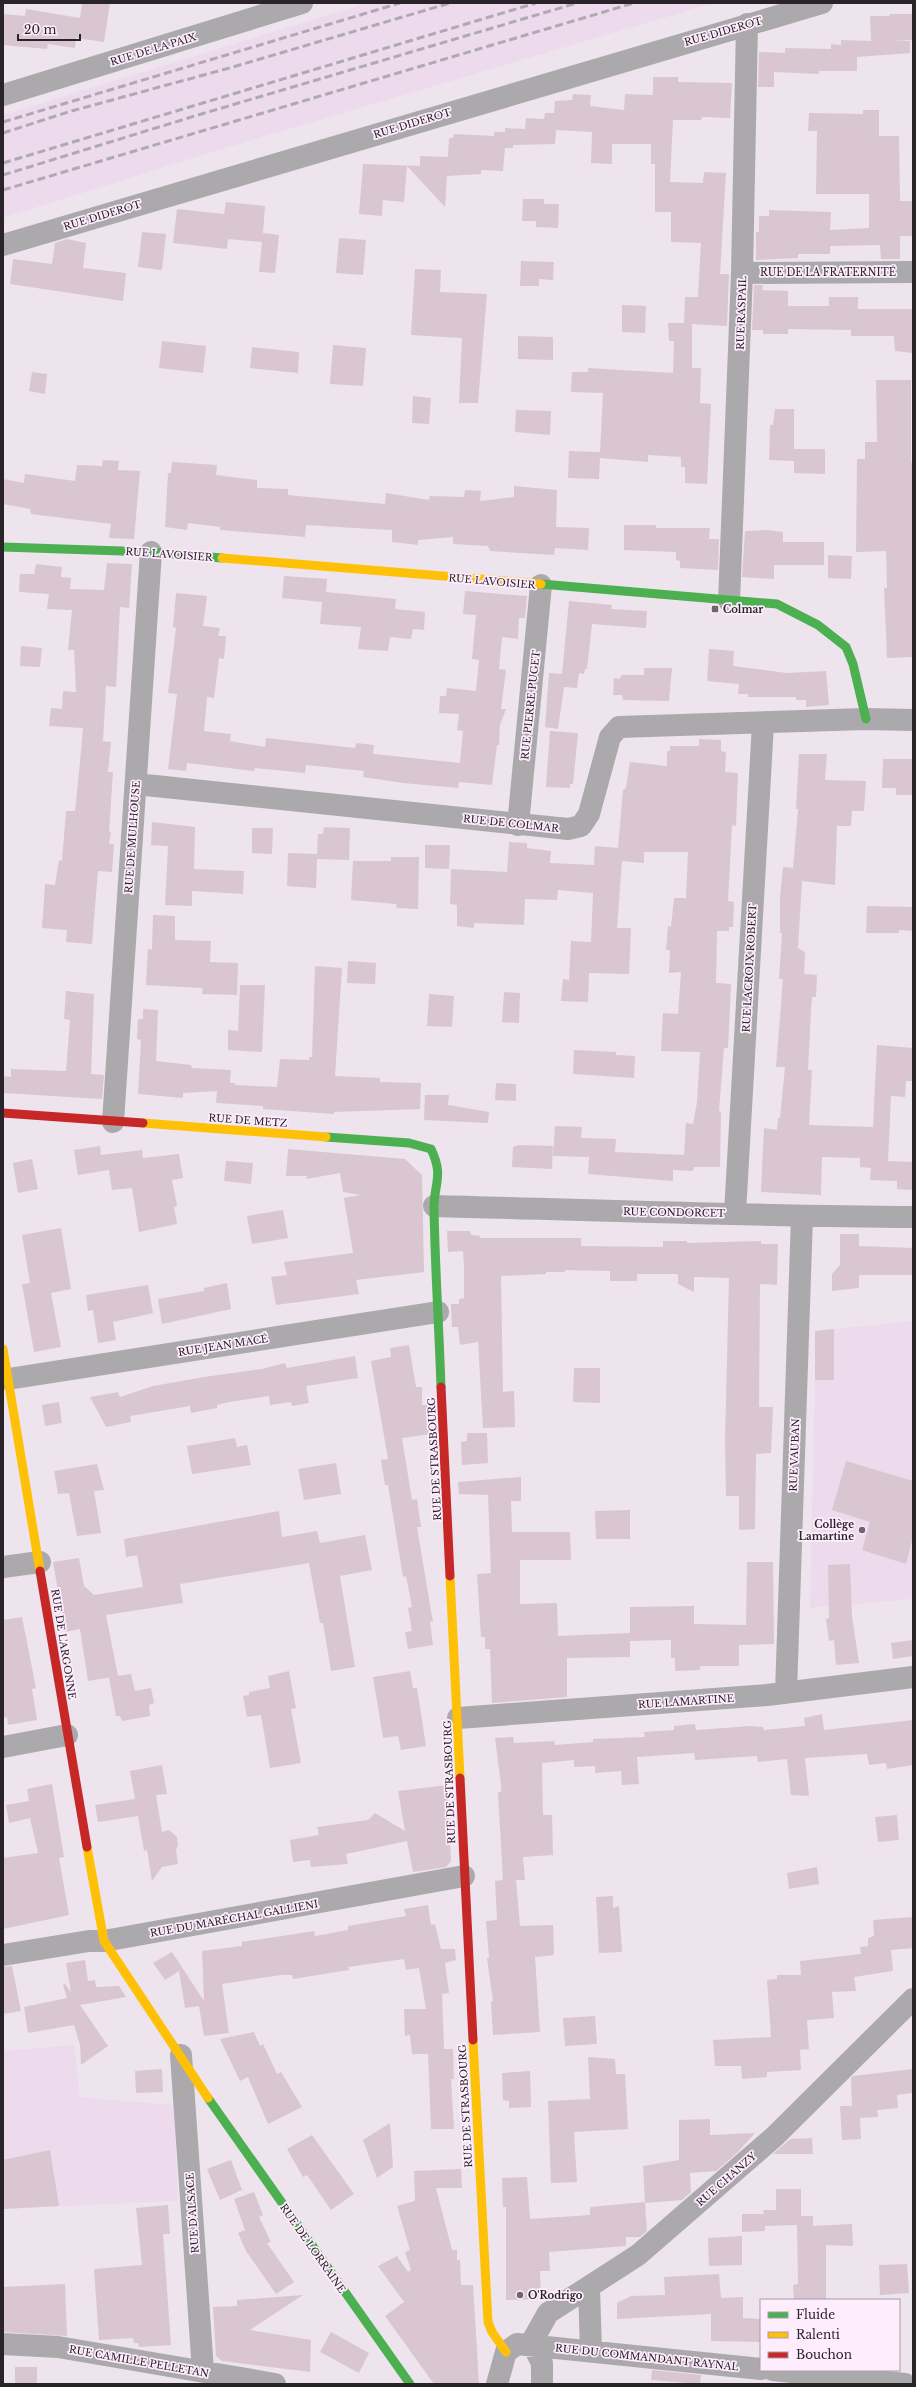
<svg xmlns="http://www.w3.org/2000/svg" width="916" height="2387" font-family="'Libre Baskerville',serif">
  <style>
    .built { fill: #eddbed }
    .building { fill: #d9c6d1 }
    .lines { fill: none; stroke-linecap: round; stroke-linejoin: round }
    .street { stroke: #aca9ad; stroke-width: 22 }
    .fast { stroke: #4caf50; stroke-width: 9 }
    .slow { stroke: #ffc107; stroke-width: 9 }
    .jam { stroke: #c62828; stroke-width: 9 }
    .rail { stroke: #afa9b0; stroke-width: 3; stroke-dasharray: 8 4; stroke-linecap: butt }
    .poi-dot { fill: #6f676f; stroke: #feedfd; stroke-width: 1.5 }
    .labels { text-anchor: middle; stroke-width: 3.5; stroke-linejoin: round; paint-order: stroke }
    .street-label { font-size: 10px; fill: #2a232a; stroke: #feedfd }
    .poi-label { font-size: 10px; font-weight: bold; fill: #2a232a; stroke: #feedfd; text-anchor: start }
  </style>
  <rect width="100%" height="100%" fill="#eee4ee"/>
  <path class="built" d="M367,3h347l-489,145 -222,70v-103z
    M913,1321v278l-103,9 5,-228h19v-51z
    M74,2045l6,52 94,8 4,96 -175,8v-158z"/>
  <path class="building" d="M82,3h28l-6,39 -28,-4 -1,10 -27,-4 -1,5 -44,-4v-31l22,2 1,-7 54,9z
    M890,14h23v26l-21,1h18v12l-53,4v14h-38v3l-45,-2v15h-16l1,-35 26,1v-5l46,1v-5l10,1v-5l30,1 -1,-25h19z
    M653,77h25v5l54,1 -2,35 -28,-1 -1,3h-28l-3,62 33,1 1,-11 22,1 -6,101h9l-2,52 -35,-2v44h9l-1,35 11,1 -4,80 -22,-1v-16h-4v-10l-33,-2v7l-48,-4 -1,21 -31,-1 1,-27 31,1 3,-59 -32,-1 1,-20h16v-4l85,5 1,-32h-5l-1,-18h16l1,-26h13l3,-54 -30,-1v-30h-16v-48h-4v-20h-39v20l-21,-1 1,-31 -36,-2 -1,14 -42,1v3h-8l-2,23 -22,-1v4l-34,2 -2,31 -38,-41 -3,36 -21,-2 -1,16 -23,-2 4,-50 57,2v-10l28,1 1,-19h4l1,-4 40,2v-4h11v-4l20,1 1,-11 18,1 1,-6h9l1,-12 17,-1 1,-6 18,1 -1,11 34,4 1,-16 28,1z
    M863,110h16v26h20l1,65h13v35h-13v23h-19l-1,-14 -50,1v8h-32v4l-42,2v-28h3v-16h10v-6l62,2 -1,18 39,-2v-34h-53l1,-63h-9l1,-18 54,1z
    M523,199h21v5h15l-1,24 -22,-1v-6h-14z
    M226,202l39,4 -2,27 16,2 -4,38 -16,-1 3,-30 -34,-3 -1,10 -54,-6 4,-34 47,5z
    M142,232l24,2 -4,36 -24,-3z
    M339,238l27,2 -3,35 -27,-2z
    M67,239l19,4 -3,25 43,5 -3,28 -113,-17 3,-25 39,5 3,-21z
    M521,261l33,1 -1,18 -14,-1v7h-19z
    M415,269l26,1 -1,22 47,2 -9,109h-19l3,-65 -51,-3z
    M754,285h9l-1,5 26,1v15h41v-9h29v12h55v44l-18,-2 -1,-15h-43v-6l-63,-1v5h-25v-4h-11z
    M622,305l24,1 -1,27 -23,-1z
    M518,336l35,1v23l-35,-1z
    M162,341l44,5 -3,27 -44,-5z
    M333,345l33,3 -3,38 -33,-2z
    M252,347l47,5 -1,21 -48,-5z
    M32,372l15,2 -2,20 -16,-3z
    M876,380h35v83h2v194l-26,1 -3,-70h3l-1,-37 -30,1 1,-93h8v-17h12z
    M413,396l18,2 -2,26 -17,-1z
    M775,409h19v52l-25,-1 1,-35h3z
    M516,410l35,1 -1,24 -35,-3z
    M794,449h31v25l-31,-1z
    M103,460l16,1 -1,9 22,1 -6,68 -25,-1 2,-14 -80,-10 -1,-5 -27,-5v-25l21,4 1,-9 50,7 2,-16 25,1z
    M172,462l45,3 -1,10 41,5v8l31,1v6l97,9 1,-11 43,7 1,-4 34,1 1,-7 16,1 -1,10 34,-4v-11l43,4 -1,37 33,1 -1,22 -33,-2 -1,7 -64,-4 -2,-5 -35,-2v-7l-35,3v5l-26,-3v-12l-38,-2 -48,-3 -1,12 -85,-7v-3l-32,-4 -1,7 -22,-3 3,-54h3z
    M624,525h32v3h54l-1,11h10l-1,31 -38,-2v-7l-4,-1v-8l-52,-2z
    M767,530l16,2v10h41v23h-50v14l-32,-2 3,-46z
    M828,555l24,1 -1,23 -23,-1z
    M107,563l25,1 -3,44 -9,-1 -4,80 -10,-1 -3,55 8,1 -3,30h5l-4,60h2l-2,12h5l-2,28 -14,-1 -6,73 -26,-2 1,-12 -25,-2 3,-44 10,1 4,-25 3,1 4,-50h9l5,-49 3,-34 -34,-2 2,-18 11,1 1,-18 13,1 -2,-42h-6l4,-40 -25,-1 2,-15 -30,-2 1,-18h14l2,-10 26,3 -1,10 10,1 -1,11 34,1z
    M284,576l43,3 -1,13 70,7 -1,10 30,3 -1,18 -11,-1 -2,10 -21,-2 -2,14 -30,-2 3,-22 -41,-3 2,-22 -40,-4z
    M465,591l62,5 -2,22h-6l-1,21 -16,-2 -3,32 7,1 -5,39h5l-6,16 -1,20h-2l-5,40 -33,-3 -1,6 -55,-5 -40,-6 1,-6 -58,-6 -1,8 -50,-5 -1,3 -67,-8 -1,8 -18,-2 9,-75 -9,-1 8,-65 -3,-1 3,-34 31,3 -4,30 17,2 -2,8h8l-2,23 -5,-1 -5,40 -7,-1 -3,34 27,3 -1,7 35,6 1,-9 89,10 1,-5 18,2 -1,9 87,9 3,-32 -6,-1 2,-16 -20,-1 1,-17h6l1,-8 29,3 3,-31 -7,-1 4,-44 -13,-1z
    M569,601l43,4 -1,4 36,2 -1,17 -54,-4 -5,45h-2l-1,5 -5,-1 -2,15 -13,-1 -6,42 -13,-2 4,-54 13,1z
    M21,646l21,2 -2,19 -20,-1z
    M709,649l25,2 -1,15 54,7 39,-2 3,34 -23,2v-7h-10v-3h-48v-3h-10l1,-10 -32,-3z
    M644,668h28l-3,33 -46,-1 -1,-5h-9l1,-17 6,1 1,-4h23z
    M550,731l28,2 -5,51h-3v4l-24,-1z
    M699,739l22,1v11l5,1 -1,20 13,1 -2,53 -4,-1 -4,76 6,1 -1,25h-4v4h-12l-1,52 15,1 -3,64h-4l-5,63 2,1 -1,55h-26l-1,4 -20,-1v11l-85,-7 1,-17 -36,-1 2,-30 27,1 -1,11 35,1 -1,13 69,3 2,-32 7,1 4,-22 3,-50 -39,-1 2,-38 15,1 3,-42 -12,1 1,-23h-4l2,-24 3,1 3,-29h12l2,-46h-44v11l-22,-2 -5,67h14l-2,46 -40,-1 -1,29 -27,-1 2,-22 6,1 2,-39 20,1 2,-49 -35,-3 -1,10 -32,-1 -1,26 -50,-2v5l-17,-2v-21l-7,-1 1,-35 56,3 2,-30 18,1v5l24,3 -1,12 44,2 1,-19 23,2 5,-58 3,-2 4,-26 37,4v-15h3v-5h29z
    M799,754h28l-2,26 41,1 -2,30h-12l-1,15h-14l-2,59 -33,-4 -4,67 7,4 -1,22 13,1 -1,22h-4l-1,13 -3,60h4l-3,55 64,2 4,-82 36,3v33h-7l-1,16 -14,-1 -3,65 25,1v28l-16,-1v-8l-27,-1 1,-12 -11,-1v-9l-38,-1 -1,38 -60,-3 3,-64 13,2 1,-12h2l5,-51h-9l7,-88h-4l3,-46h-2v-36l3,-30 10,1 5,-59h-2z
    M883,759h30v36h-17v-7h-14z
    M152,822l43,5 -1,42 50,2 -1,23 -51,-3v15l-27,-1 3,-59 -17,-1z
    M324,827l26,1 -1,32 -32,-1 -1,29 -29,-2 1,-33 29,1 1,-20h5z
    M252,828h21l-1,26 -20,-1z
    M425,845h25l-1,24 -24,-1z
    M391,857h28l-1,52 -21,-1 -1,-4 -45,-4 2,-39h38z
    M867,906l46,1v24l-14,-1v3h-33z
    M153,915l22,1v24l36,1 -1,21 28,1 -1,32 -35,-1 1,-6 -57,-3 2,-36 4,1z
    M348,961l28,2 -1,21 -28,-1z
    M315,966l27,2 -7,108 45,2v4l41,1 -1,26 -86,3v2l-71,-5v-3l-47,-3 1,-12 -34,2v5l-45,-4 3,-54 -4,-1 1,-20h5v-10l15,1 -2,51 35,4 1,3 39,2 -1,13h5v2l42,2 3,-28 29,1v-3h3z
    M240,985h25l-3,67 -34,-2v-20l10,1z
    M66,991l28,3 -3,80 13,1 -2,24 -99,-6v-17l8,1v-8l55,2 4,-51 -6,-1z
    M504,992l16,1 -1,30 -17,-1z
    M429,994l25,2 -2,31 -25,-1z
    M574,1050l42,2v3l19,1 -1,22 -61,-4z
    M496,1083l20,1v17l-21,-1z
    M425,1095h24l-1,10 41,7 -1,11 -64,-3z
    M519,1145l34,1 -1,23 -40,-2 1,-20z
    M100,1146l1,9 41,-5 1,8 36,-4 4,24 -11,2 5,26 -3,1 3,17 -38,8 -7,-44 -20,2 -3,-20 -31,5 -4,-25z
    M288,1149l117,10 17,16 2,97 -68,8 3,14 -83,11 -5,-28 16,-2 -3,-13 69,-9 -9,-55 16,-3 -17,-3 -3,-19 -34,6 1,-3h-21z
    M32,1159l6,30 -20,4 -5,-30z
    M226,1161l27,2 -2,21 -27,-3z
    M283,1210l5,28 -36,6 -5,-28z
    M61,1228l10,61 -20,4 10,54 -27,5 -12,-68 8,-1 -8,-48z
    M447,1231h23l1,4 9,1v2h101v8l82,1v-6h24v2l74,-2v3h17l-1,41 -17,-1 -1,123h14l-2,46 -15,1 -1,75 -16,1v-34h-13l-1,-56 4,-162 -35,-1v15l-16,-8v-10h-41v7h-27v-10l-45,-1v2h-19v2l-45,2 2,116 11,-1 1,36 -32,1 -5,-86 -18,3 -2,-18h-6l-1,-23h8v-5l5,-1v-32l-1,-15 -15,1z
    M840,1234h19v12l54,2v27h-54v13l-27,3v-17l8,-9z
    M227,1283l4,26 -69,15 -4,-25 46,-8v-3z
    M148,1285l5,28 -40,9 3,18 -18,3 -5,-33 -5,1 -2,-16z
    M834,1329v51h-19v-49z
    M409,1345l7,42h6v18h8l1,29 -29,4 10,62 5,-1 4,28h-4l14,84 2,10 -3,1 3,23 -25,4 -3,-17 7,-1 -4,-23 4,-1 -6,-31 -3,1 -15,-92h-3l-4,-25 7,-1 -17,-98 20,-4 -1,-9z
    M355,1356l3,22 -52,8 3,17 -17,3 -1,-4 -21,3 -1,-9 -40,6 -12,3v3l-26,5 -1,-7 -60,10 1,6 -25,5 -16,-30 28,-5 2,5 33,-11 51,-9 58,-8 23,-6 2,5z
    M574,1368h26v35l-27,-1z
    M59,1402l3,21 -17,3 -3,-21z
    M467,1433h20l1,30 -26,2 -1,-23 6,-1z
    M235,1438l2,9 10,-2 4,20 -59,9 -5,-28z
    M846,1461l67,20v56l-7,27 -44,-14 8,-28 -38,-12z
    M336,1463l5,31 -37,6 -6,-31z
    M97,1464l7,26 -10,1 7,42 -24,3 -8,-43 -11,1 -4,-23z
    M521,1477v24h-10l1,31h58l1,28h-51v44l37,-1 1,33 72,-3v-26l64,-1v18l52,1 1,-63h26l1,82 -35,1v21h-39v4l-25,1v-13h-4v-18l-41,1v16l-63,1v39l-75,6 -2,-54h-5v-12h-4l-4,-63 14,-1 -3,-78 -29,-1 -1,-12z
    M630,1510v29h-34l-1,-28z
    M279,1511l3,26 35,-6 3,12 45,-8 7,35 -32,6 15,91 -24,4 -8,-48h-3l-11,-60 -129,21 3,19 -77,12 12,61 -30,5 -8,-52 -15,3 -12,-70 26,-4 5,28 10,9 49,-8 -6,-32 -11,2 -2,-18z
    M850,1564l2,52 7,47 -23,2 -2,-25 -5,1 -3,-22 3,-1 -1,-53z
    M22,1617l14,71 -4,1 5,31 -29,5 -1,-8 -4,1v-98z
    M913,1640v16l-20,3 -2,-16z
    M289,1671l7,37 -5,1 10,54 -31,5 -9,-53 -14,2 -4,-21 6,-1v-3l21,-4 -2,-12z
    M410,1671l3,17h4l9,58 -25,4 -3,-14 -15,2 -10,-61z
    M131,1674l4,17 16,-3 3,15 -5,2 1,11 -28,5 -2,-5h-4l-7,-39z
    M822,1714l2,16 89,-10v45l-26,4 -1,-6 -17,2 -2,-11 -62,4 4,38 -18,-1 -4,-36 -29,3 -1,-6 -62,4 -1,-7 -57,4 2,27 -17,1 -1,-14 -26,2v-7l-21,1v-7l-32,3 1,52h9l1,40 -30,2 2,23h-9l4,46 33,-1 1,30 -19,2 5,75 -47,3 -2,-33 2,-1 -6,-43h2l-3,-37 11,-1 -2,-39 8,-1 -5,-88h3v-7l-6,-47 18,-1 1,6 40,-2 1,4 38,-3v-3l52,-2 -1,-5 30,-2v-4l21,-2 1,6 54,-4 13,1 1,3 41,-4 -1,-8z
    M162,1765l5,29 -11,1 6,37 7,-2 8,7 1,8 -2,5 2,14 -16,3 -10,14 -5,-31 -3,1 -6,-35 -40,6 -3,-17 40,-6 -5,-28z
    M52,1784l12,73 -5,1 10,57 -66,14v-71l35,-5 -8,-35 -21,5 -3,-18 23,-4 -2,-12z
    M447,1785l4,76 -5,6 -33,5 -6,-31 -61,13 2,10 -37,3 -1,-7 -17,2 -3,-22 29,-5 -2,-8 51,-7 7,-7 30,18 -7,-40z
    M897,1815l2,25 -21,2 -3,-25z
    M817,1867l2,17 -30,5 -2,-16z
    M613,1896v12l6,-2 3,46 -23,1 -3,-56z
    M428,1905l3,20 4,-1 6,25h14l1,11 -11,3 4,30 -7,1 2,55h9l1,30h-3l3,50h-23l-3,-75h-16l-2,-19 -5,1 -1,-27h22l-7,-41 -13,2 -2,-11 -56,8 1,3 -56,9 -1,-4h-11l-59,9 7,49 -25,3 -5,-30 -14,2 -6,-37 -14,9 -12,-17 19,-11 32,49 -2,-50 40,-5v-4l72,-11 1,5 33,-6v-4l58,-10 -2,-7z
    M913,1917v31l-22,2 2,21 -39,6 2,14 -24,1 2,26 -27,2 2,29 -9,1 1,20 -34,2v5l-25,2 -1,-13h-26l-2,-26 58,-3 -4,-57 10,-1v-4h24l-1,-14 61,-7 -1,-7 8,-1v-8l6,-2 -1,-16z
    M85,1960l3,21 7,-1 1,7 23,-1 7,11 -46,8 28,41 -27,19 -1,-20 -6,-20 -46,8 -4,-26 43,-9 -4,-13 2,-1 6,8 -5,-29z
    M12,1966l9,45 -18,3v-47z
    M595,2016l2,28 -32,2 -2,-28z
    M254,2032l6,14 3,-2 14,30 4,-2 21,35 -34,17 -20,-47 -8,4 -20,-42z
    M588,2057l27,2 1,15h9l3,55 -54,3 3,50 -26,1 -3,-82 42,-2z
    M162,2069l1,23 -27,1 -1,-22z
    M913,2069v24l-16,2 1,13 -21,2 1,7 -18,1 1,21 -19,1 -2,-34h12l-1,-28 2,-2z
    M530,2071l1,36 -22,1v-7l-6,-1 -1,-27z
    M710,2119v16l45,-2 -18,20 -21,18 -26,2 1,19 -9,8 -37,3 2,28 -7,6h-14v9l-77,6 1,19h-10l1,28 -35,1v-93h-3l-1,-29 25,-1 3,42 60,-4v-8l55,-5 -2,-36 36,-6v-40z
    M390,2123l3,44 -16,11 -14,-38z
    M312,2135l42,59 -23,16 -24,-35 -4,2 -16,-28z
    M812,2138l1,16h-40l17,-15z
    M50,2150l9,56 -56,3v-49z
    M231,2160l11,30 -22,10 -13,-31z
    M461,2169l1,19h-26l16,62h5v10h3l1,25h12l6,99h-45l-49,-68 19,-14 -26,-36 19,-10 11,16 3,-2 -6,-18 5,-2 -13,-44 18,-5 -1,-30z
    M776,2189h25v27h12v10l39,-2 1,22 -27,-1v55h-32l-1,-15 5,-1 -1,-59 -32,1v5l-23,1v-18h22l-1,-4h13z
    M254,2192l9,23 -4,2 12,25 -4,1 27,39 -18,12 -30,-43 -8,-18 7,-3 -11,-31z
    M168,2205l2,29h-7l8,111 -32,2 -1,-4h-4l-1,-5 -34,2 -5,-71 48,-4 -6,-57z
    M742,2236v29l-33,1 -1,-28z
    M907,2264l2,29 -29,2 -1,-30z
    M719,2274l2,24 22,-1v21l18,1v23l-50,-1v-27l-94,5v-16l14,-7 34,-1 -1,-18z
    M65,2284l2,52 -64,-4v-45z
    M303,2295l-53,35 61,10 -1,32 -88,-11 -6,-5 -3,-49 24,-1v-6z
    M331,2332l38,21 -10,20 -39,-21z
    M15,2367h22v17h-22z
    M652,2370l49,5 -1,9 -49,-4z"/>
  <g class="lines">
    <path class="street" d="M3,95l299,-92
      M3,245l819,-242
      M742,273l171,-1
      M729,601l13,-328 5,-249
      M136,784l432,45 13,-3 8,-12 21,-77 9,-10 247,-8 47,1
      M518,825l23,-240
      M113,1122l38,-570
      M434,1206c160,4 319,10 479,11
      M735,1213l28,-489
      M8,1379l430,-67
      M3,1567l37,-5
      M786,1693l16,-477
      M458,1718l309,-23 146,-18
      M3,1747l64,-12
      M3,1955l86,-14h15l360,-65
      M181,2055l22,316
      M589,2287l2,64
      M3,2344l55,3 217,37
      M530,2345l18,-32 90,-58 136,-118 139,-138
      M534,2347l8,16v21
      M773,2370l132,14
      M497,2384l9,-32 11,-8 244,25"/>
    <path class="fast" d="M3,547l148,5 71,6
      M541,584l236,20 41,21 28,22 7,17 13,55
      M326,1137l83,6 22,6c13,27 3,34 3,59 1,60 5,119 7,179
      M208,2098l202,286"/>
    <path class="slow" d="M222,558l319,26
      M143,1123l183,14
      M3,1349l37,222
      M450,1576l10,202
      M87,1847l17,94 104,157
      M473,2040l15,282 4,10 14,20"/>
    <path class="jam" d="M3,1113l140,10
      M441,1387l9,189
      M40,1571l47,276
      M460,1778l13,262"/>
    <path class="rail" d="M3,122l397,-119
      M3,133l65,-21 165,-45 217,-64
      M3,163l533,-160
      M3,175l195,-60 379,-112
      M3,190l631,-187"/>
  </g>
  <g class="poi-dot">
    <rect x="711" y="605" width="8" height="8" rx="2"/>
    <circle cx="862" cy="1530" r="4"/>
    <circle cx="520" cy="2295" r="4"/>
  </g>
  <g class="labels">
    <g class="street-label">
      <text transform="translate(723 31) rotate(-16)" y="4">RUE DIDEROT</text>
      <text transform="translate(153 49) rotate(-17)" y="4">RUE DE LA PAIX</text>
      <text transform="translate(412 123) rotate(-17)" y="4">RUE DIDEROT</text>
      <text transform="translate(102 215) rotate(-17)" y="4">RUE DIDEROT</text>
      <text x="828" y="276">RUE DE LA FRATERNITÉ</text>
      <text transform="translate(741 313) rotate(-88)" y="4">RUE RASPAIL</text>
      <text transform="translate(169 554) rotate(4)" y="4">RUE LAVOISIER</text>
      <text transform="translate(492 581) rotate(5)" y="4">RUE LAVOISIER</text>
      <text transform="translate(530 705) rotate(-84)" y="4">RUE PIERRE PUGET</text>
      <text transform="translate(511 823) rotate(6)" y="4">RUE DE COLMAR</text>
      <text transform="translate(132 837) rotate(-86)" y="4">RUE DE MULHOUSE</text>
      <text transform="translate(749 968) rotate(-87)" y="4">RUE LACROIX ROBERT</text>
      <text transform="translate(248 1120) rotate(4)" y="4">RUE DE METZ</text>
      <text transform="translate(674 1212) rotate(1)" y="4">RUE CONDORCET</text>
      <text transform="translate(223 1345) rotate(-9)" y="4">RUE JEAN MACÉ</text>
      <text transform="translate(794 1455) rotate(-88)" y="4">RUE VAUBAN</text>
      <text transform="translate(434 1459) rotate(-93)" y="4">RUE DE STRASBOURG</text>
      <text transform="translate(64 1644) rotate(81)" y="4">RUE DE L'ARGONNE</text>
      <text transform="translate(686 1701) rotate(-4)" y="4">RUE LAMARTINE</text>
      <text transform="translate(449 1782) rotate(-92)" y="4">RUE DE STRASBOURG</text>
      <text transform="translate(234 1918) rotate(-10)" y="4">RUE DU MARÉCHAL GALLIENI</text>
      <text transform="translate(465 2106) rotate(-93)" y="4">RUE DE STRASBOURG</text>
      <text transform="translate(726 2179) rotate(-41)" y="4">RUE CHANZY</text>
      <text transform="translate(192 2213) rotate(-94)" y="4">RUE D'ALSACE</text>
      <text transform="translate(313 2248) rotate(55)" y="4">RUE DE LORRAINE</text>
      <text transform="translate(647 2357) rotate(6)" y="4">RUE DU COMMANDANT RAYNAL</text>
      <text transform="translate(139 2361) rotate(10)" y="4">RUE CAMILLE PELLETAN</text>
    </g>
    <g class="poi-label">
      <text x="723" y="613">Colmar</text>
      <text x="854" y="1528" text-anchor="end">Collège<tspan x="854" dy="12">Lamartine</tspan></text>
      <text x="528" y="2299">O'Rodrigo</text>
    </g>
  </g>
  <rect width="916" height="2387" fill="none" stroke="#2a232a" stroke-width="8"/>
  <rect x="760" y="2299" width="140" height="72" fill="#feedfd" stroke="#a99ca9"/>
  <rect x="768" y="2312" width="20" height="6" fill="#4caf50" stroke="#a99ca9"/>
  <text x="796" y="2319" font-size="12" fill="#2a232a">Fluide</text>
  <rect x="768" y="2332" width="20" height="6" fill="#ffc107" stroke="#a99ca9"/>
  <text x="796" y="2339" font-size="12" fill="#2a232a">Ralenti</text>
  <rect x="768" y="2352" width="20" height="6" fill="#c62828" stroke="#a99ca9"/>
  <text x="796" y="2359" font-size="12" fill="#2a232a">Bouchon</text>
  <path d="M18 34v6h62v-6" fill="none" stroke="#2a232a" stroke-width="2"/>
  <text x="24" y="34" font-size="12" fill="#2a232a" stroke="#feedfd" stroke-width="3" paint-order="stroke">20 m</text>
</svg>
